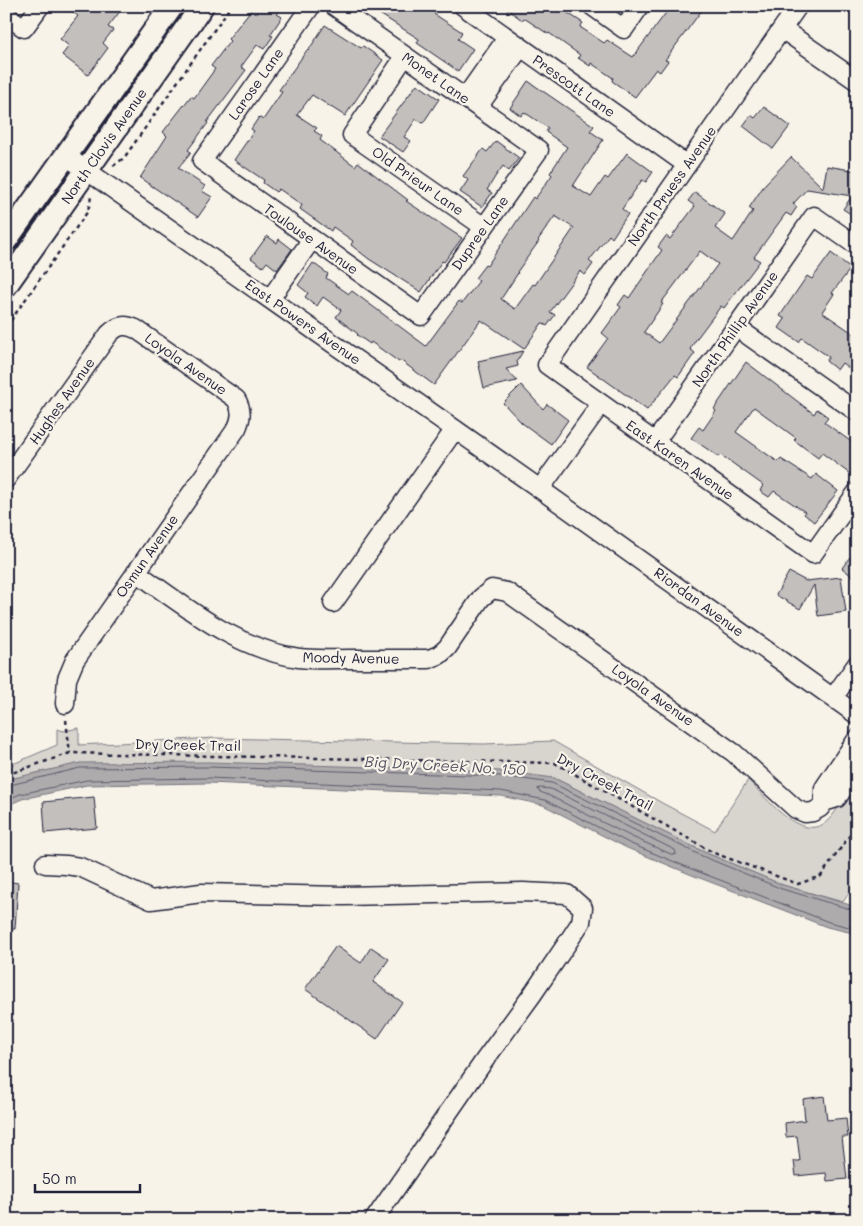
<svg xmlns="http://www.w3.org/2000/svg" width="863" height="1226" font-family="Mali,sans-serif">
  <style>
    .green { fill: #d8d5cf; stroke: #7d7c85 }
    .water { fill: #aeabad; stroke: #76747f }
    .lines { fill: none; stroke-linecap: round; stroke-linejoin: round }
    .shore { stroke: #5a5969; stroke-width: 1 }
    .building { fill: #c2bfbd; stroke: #22223b; fill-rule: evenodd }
    .minor-casing { stroke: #22223b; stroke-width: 21 }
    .major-casing { stroke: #22223b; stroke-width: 26 }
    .path { stroke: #22223b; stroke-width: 2.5; stroke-dasharray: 4 4; stroke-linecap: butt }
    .minor { stroke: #f7f3e8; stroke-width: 18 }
    .major { stroke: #f7f3e8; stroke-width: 22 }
    .labels { text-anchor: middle; stroke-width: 4.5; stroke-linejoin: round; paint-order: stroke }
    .street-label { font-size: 14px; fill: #22223b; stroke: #f7f3e8 }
    .water-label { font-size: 15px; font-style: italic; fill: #535263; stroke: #f7f3e8 }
  </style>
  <rect width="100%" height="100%" fill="#f7f3e8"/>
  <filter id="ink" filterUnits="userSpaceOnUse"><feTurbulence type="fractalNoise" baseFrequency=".02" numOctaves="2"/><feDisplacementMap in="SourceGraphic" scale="10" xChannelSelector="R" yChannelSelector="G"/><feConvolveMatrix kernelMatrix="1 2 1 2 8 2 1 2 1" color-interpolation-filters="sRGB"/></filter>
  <g filter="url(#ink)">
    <path class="green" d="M79,728v17l136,-7 269,6 69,-3 109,62 53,28 33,-51c20,19 57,70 84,36 8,-10 14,-24 25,-30v95l-14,21 -60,-17 -79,-33 -150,-74h-540l-8,4v-15l51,-22v-16l7,2z"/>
    <path class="water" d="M209,762l292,9 53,7 150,74 79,33 74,22v27l-30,-7 -135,-52 -65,-27 -84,-43 -42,-9 -292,-13 -122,2 -65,14 -16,7v-24l8,-4 66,-15z"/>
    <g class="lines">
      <path class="shore" d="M6,786l74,-18 129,-1 292,9 51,7 150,73 80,33 75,22
        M541,788l10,1 124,61 1,4 -3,1 -41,-18 -84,-42 -8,-3 -2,-3z
        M6,800l14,-6 67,-14 122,-2 292,13 44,9 84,43 65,27 135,52 28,7"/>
    </g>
    <path class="building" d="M65,6h59l-16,21 5,3 -10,13 5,5 -20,27 -26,-20 7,-9 -9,-7 18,-23z
      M254,6h29l-6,8 5,3 -12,18 3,1 -9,13 -7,-4 -16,22 5,3 -39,52 1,1 -20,27 3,2 -13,16 27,18 -3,5 10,6 -14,20 -58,-39 27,-42 -4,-4 28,-36 3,2 21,-29 -4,-3 19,-25 -2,-2z
      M367,6h59l9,7 -1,1 28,18 -4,7 15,10 -15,22 -41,-28 2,-4z
      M503,6h54l26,17 -3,4 24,16 3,-3 26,17 38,-51h34l-40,54 3,1 -8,11 -4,-3 -21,28 -23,-16 1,-3 -22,-15 -1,3 -12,-8 2,-3 -31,-22 -1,1 -24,-16 -2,2z
      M325,25l36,23 2,-2 20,14 -38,56 -33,-21 -15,20 20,13 -3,3 8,5 -2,4 35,26 3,-4 50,38 -2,1 56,37 -18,24 -2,-1 -21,31 -52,-33 -18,-14 2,-4 -20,-14 -2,4 -31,-22 2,-4 -23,-16 -3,3 -13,-9 1,-3 -30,-20 20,-29 -3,-2 8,-12 4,3 19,-28 -3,-2 28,-40 1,1z
      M528,81l66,45 -4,5 13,9 -30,46 18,11 14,-20 3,2 19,-26 26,19 -7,10 -4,-2 -20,29 6,5 -16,24 -3,-3 -20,26 4,3 -8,11 -5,-4 -30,41 5,3 -8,11 -5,-3 -18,26 -43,-29 -47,65 -34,-25 -1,2 -28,-20 -1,2 -13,-9 1,-1 -22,-17 5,-7 -18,-13 -6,9 -12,-9 3,-4 -10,-8 15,-22 15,11 -2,4 23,16 3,-3 74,55 33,-45 3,2 17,-22 -4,-3 10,-13 2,1 46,-69 2,2 17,-24 -2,-2 17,-26 -21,-15 2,-4 -24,-16 -3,4 -11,-8zM555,216l19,12 -39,57 -2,-1 -18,25 -14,-10 17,-26 -1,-1 22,-31 -1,-1z
      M417,84l22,15 -16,24 -7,-4 -12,18 7,4 -8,11 -24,-16z
      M764,107l26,19 -17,23 -30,-23 8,-11 4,3z
      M496,141l23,17 -10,13 -6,-5 -8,11 -8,13 5,3 -10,14 -22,-15 8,-12 -5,-4 9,-12 11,-15 4,3z
      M791,157l32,31 4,-22 30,5v47l-14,-9 9,-13 -45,-7 -14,15 4,3 -6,9 -5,-3 -32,44 6,4 -36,47 -3,-2 -24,32 -7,11 5,4 -17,24 -3,-2 -28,35 -60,-43 21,-29 -6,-5 19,-26 -3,-2 7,-10 4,3 33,-48 -4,-3 8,-11 4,3 25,-33 -7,-5 7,-9 30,22 -10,14 18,13 20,-30 -4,-3 16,-24zM700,251l18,13 -59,79 -15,-11 19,-28 -2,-1z
      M267,236l10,7 2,-4 13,10 -15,21 -10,-8 -4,5 -12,-9z
      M831,253l20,15 -19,25 2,1 -12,18 35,24v38l-15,-11 -5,7 -11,-9 3,-4 -27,-19 -3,4 -20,-14 6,-9 -5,-3 8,-12 19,-28 5,3z
      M523,351l-6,10 1,5 -12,3 11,12 -33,7 -6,-27z
      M746,362l68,52 3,-5 11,8 -4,5 33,24v20l-7,8 -28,-21 -4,5 -24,-18 2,-2 -42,-31 -18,25 42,30 3,-3 31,20 4,-5 22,17 -24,31 -10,-8 1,-2 -31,-21 -5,6 -9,-6 3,-6 -42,-30 -2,2 -28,-19 8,-11 4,3 13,-19 -2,-2z
      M521,385l22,24 4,-5 21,16 -17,24 -29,-21 -19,-20z
      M850,557l7,5v18l-15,-12z
      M789,572l17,9 35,-4 5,35 -28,4 -4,-31 -14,24 -24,-14z
      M94,797l3,31 -52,5 -2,-31z
      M6,881l12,2 -3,46h-9z
      M336,946l25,17 10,-16 18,12 -16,23 29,20 -25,37 -72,-50z
      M824,1096l3,24 19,-2 2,19h-6l5,42 -20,2 -1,-8 -30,3 -2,-15h6l-3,-25 -11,1 -1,-14 20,-3 -2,-21z"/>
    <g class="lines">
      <defs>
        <path id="minor" d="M311,6l-109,155 219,155 118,-166 -205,-144
          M463,6l224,159
          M592,6l32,23 16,-23
          M798,6l-251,359 266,189 44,-62
          M6,15l18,13 16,-22
          M782,29l75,52
          M405,56l-53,79 132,92
          M465,98l42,-60
          M478,107l42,-59
          M66,156l474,333 317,226
          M270,299l42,-60
          M736,327l121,85
          M655,442l159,-226 43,30
          M6,479l103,-145c9,-9 16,-10 27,-5l100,70c6,10 6,18 1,29l-162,232 -8,19 -2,25
          M540,489l61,-85
          M136,572c50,35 100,77 163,86 16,2 33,1 50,1 26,0 53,0 80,0l10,-4 8,-7 34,-50 11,-9 15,3 227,161 62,56 9,4 8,-1 7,-4 4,-6 13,-4 15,-22 5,-2
          M333,603l122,-174
          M833,698l24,-34
          M824,802v-14l33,-49
          M45,864l21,1 14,2 71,33 50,-7 143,3 179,-4 44,2 16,14 -2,14 -15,23 -34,50 -48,66 -110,159"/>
        <path id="major" d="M6,240l166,-234
          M6,285l196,-279"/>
      </defs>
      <use href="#minor" class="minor-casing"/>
      <use href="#major" class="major-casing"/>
      <path class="path" d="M113,166l11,-8 107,-152
        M6,327l82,-116 3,-14
        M66,720l4,33
        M6,775l64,-22 485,10 159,90 84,31 23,-8 36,-51"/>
      <use href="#minor" class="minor"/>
      <use href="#major" class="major"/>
    </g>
  </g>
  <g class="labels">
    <g class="street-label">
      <text transform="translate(436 78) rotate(35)" y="5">Monet Lane</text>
      <text transform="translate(256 84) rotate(-55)" y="5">Larose Lane</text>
      <text transform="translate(574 86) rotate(35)" y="5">Prescott Lane</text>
      <text transform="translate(104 146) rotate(-55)" y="5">North Clovis Avenue</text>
      <text transform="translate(418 181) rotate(35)" y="5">Old Prieur Lane</text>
      <text transform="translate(672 186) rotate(-55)" y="5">North Pruess Avenue</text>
      <text transform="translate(480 233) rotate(-55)" y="5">Dupree Lane</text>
      <text transform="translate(311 239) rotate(35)" y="5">Toulouse Avenue</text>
      <text transform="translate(303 322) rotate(35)" y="5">East Powers Avenue</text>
      <text transform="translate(735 329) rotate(-55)" y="5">North Phillip Avenue</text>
      <text transform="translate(186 364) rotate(35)" y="5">Loyola Avenue</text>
      <text transform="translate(62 401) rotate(-55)" y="5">Hughes Avenue</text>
      <text transform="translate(680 460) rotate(35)" y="5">East Karen Avenue</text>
      <text transform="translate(147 556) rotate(-55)" y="5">Osmun Avenue</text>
      <text transform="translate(699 602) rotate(36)" y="5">Riordan Avenue</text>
      <text transform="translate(351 658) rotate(1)" y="5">Moody Avenue</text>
      <text transform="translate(653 695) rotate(35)" y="5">Loyola Avenue</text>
      <text transform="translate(188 745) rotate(1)" y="5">Dry Creek Trail</text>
      <text transform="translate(605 782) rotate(28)" y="5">Dry Creek Trail</text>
    </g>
    <g class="water-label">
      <text transform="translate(445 766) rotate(3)" y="5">Big Dry Creek No. 150</text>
    </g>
  </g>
  <rect width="863" height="1226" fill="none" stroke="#f7f3e8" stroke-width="25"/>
  <rect x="12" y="12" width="838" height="1201" fill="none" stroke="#22223b" stroke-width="2" filter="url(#ink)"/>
  <path d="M35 1184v8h105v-8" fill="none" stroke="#22223b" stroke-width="2.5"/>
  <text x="42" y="1184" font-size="15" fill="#22223b" stroke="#f7f3e8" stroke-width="4" paint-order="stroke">50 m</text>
</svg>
